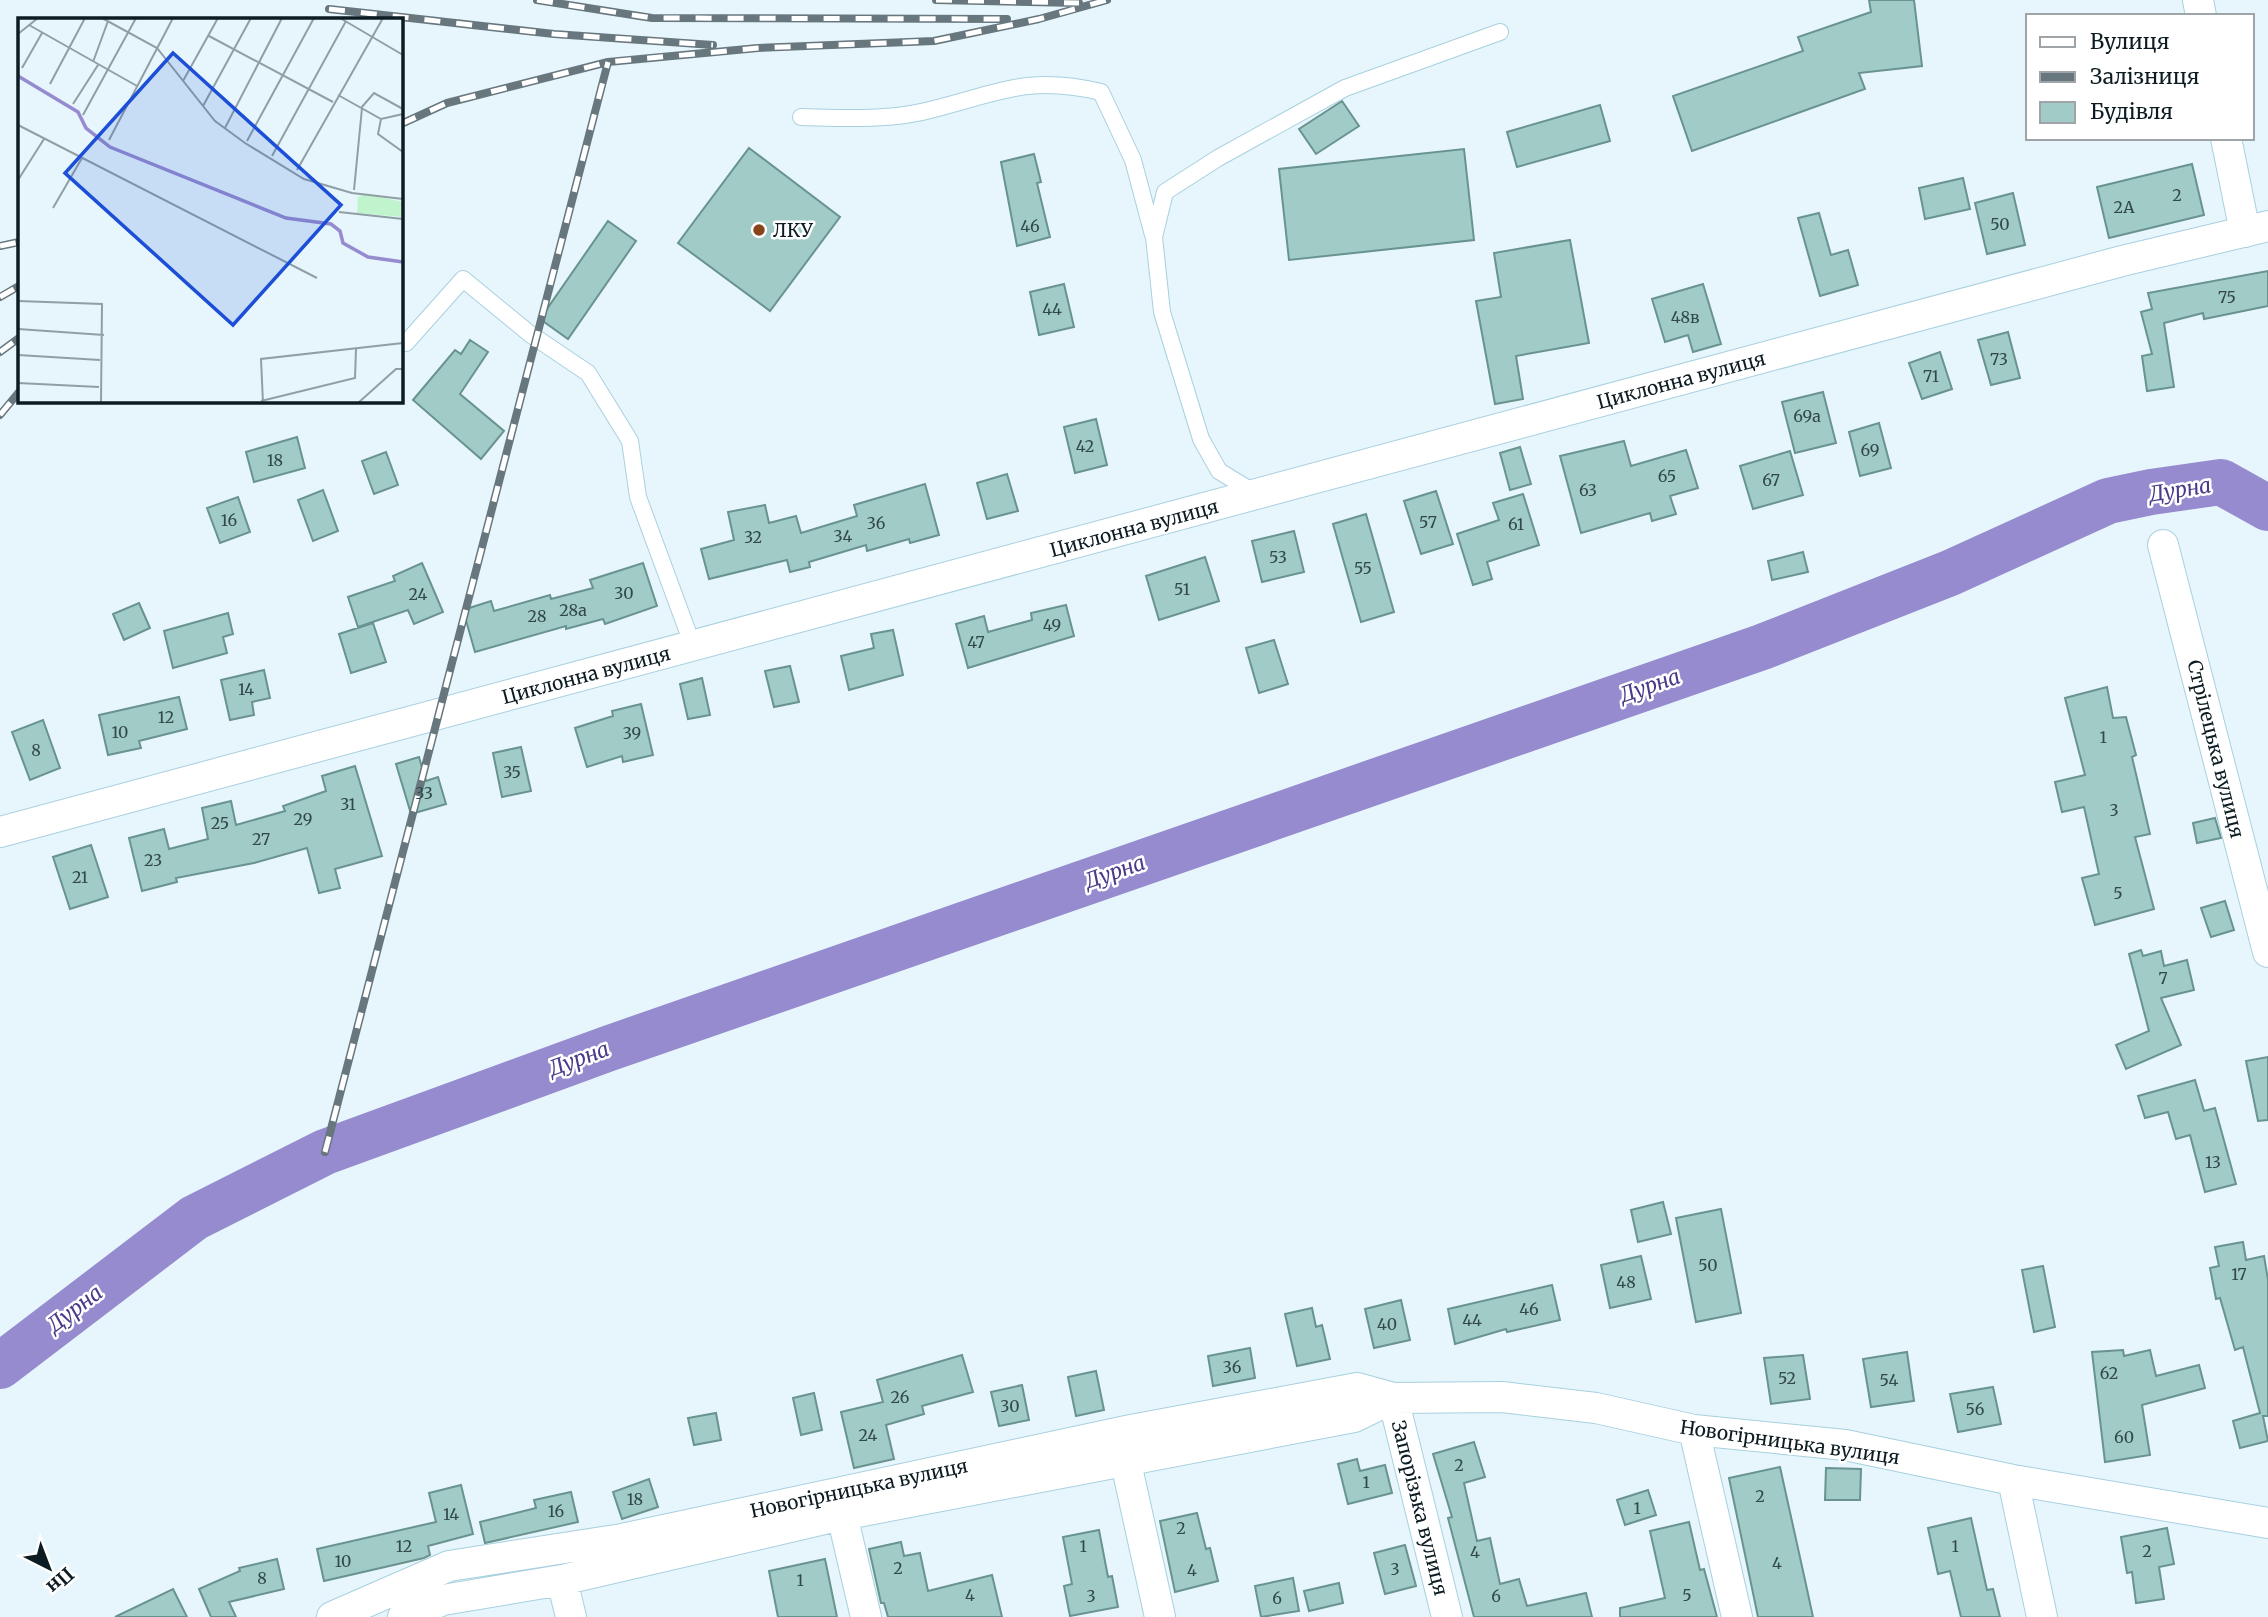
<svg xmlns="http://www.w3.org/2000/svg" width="2268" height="1617" font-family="Merriweather,serif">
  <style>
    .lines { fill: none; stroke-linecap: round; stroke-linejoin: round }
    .river { stroke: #958bce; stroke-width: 46 }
    .building { fill: #a0cbc6; stroke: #69938e; stroke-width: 2 }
    .service-casing { stroke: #a8d0df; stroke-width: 18 }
    .minor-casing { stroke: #a8d0df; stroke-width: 32 }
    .service { stroke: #fff; stroke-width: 16 }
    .minor { stroke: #fff; stroke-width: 30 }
    .rail-casing { stroke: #68777d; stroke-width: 8 }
    .rail { stroke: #fff; stroke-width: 5; stroke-dasharray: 16; stroke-linecap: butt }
    .poi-dot { fill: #884418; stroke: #fff; stroke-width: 2.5 }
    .labels { text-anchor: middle; stroke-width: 5; stroke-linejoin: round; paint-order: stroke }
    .number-label { font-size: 16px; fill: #32484b }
    .poi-label { font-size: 19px; fill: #0d1c22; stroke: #fff; text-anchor: start }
    .street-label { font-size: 19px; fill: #0d1c22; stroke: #fff }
    .water-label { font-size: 21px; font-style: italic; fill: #4b3989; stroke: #fff }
    .inset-river { fill: none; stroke: #958bce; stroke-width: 3.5 }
    .inset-road { fill: none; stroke: #8f9fa5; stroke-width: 2 }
    .view { fill: #1d4ed8; fill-opacity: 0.15; stroke: #1d4ed8; stroke-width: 3.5 }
    .inset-edge { fill: none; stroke: #0d1c22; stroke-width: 3.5 }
  </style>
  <rect width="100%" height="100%" fill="#e6f6fc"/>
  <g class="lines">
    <path class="river" d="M0,1366l194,-148 131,-66 282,-103 1155,-402 188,-74 158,-72 43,-9 70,-10 47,26"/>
  </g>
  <path class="building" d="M1869,0h45l8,66 -63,7 6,16 -173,62 -19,-55 130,-45 -5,-14 73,-25z
    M1342,101l17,25 -43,28 -17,-25z
    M1600,105l10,36 -93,26 -10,-35z
    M749,148l91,69 -70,94 -92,-68z
    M1464,149l10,91 -185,20 -10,-91z
    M1034,154l7,28 -4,1 13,54 -33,9 -16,-84z
    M2192,164l12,51 -95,23 -12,-51z
    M1963,178l7,31 -45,10 -6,-31z
    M2013,193l12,52 -38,9 -12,-51z
    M1819,213l12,42 17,-5 10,35 -38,11 -22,-78z
    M608,221l28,20 -68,98 -28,-20z
    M1570,240l19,103 -73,13 7,43 -28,5 -19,-103 25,-4 -7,-44z
    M2268,271v35l-64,13 -1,-6 -39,10 10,64 -27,4 -5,-35 10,-2 -11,-42 11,-3 -4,-16z
    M1064,284l10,43 -35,8 -9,-43z
    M1703,284l18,60 -28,8 -5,-17 -23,7 -13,-43z
    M2008,332l12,46 -29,7 -13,-45z
    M470,340l18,12 -28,42 44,37 -23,28 -68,-59 42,-50 6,4z
    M1940,352l12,37 -30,10 -13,-36z
    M1823,392l13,51 -41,10 -13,-51z
    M1096,419l11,46 -32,8 -11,-46z
    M1879,423l12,45 -31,8 -11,-44z
    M297,437l8,31 -51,14 -8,-30z
    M1624,441l7,25 55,-16 12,38 -28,8 6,18 -24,7 -2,-8 -69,20 -21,-77z
    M1520,447l11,37 -21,6 -10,-37z
    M1790,451l13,44 -50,14 -13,-43z
    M386,452l12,33 -24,9 -12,-33z
    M1007,474l11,37 -31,8 -10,-36z
    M925,484l14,51 -29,8 -1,-4 -42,12 -1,-6 -57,17 1,5 -20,5 -3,-12 -78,19 -8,-30 33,-9 -6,-28 37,-7 4,18 27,-7 5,17 56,-17 -3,-11z
    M323,490l15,41 -25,10 -15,-41z
    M1436,491l17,53 -32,10 -17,-53z
    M1523,494l16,51 -52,17 5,17 -19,6 -16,-51 42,-14 -6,-17z
    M238,497l12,35 -30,11 -13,-35z
    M1366,514l28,98 -33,10 -28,-98z
    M1294,531l10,41 -42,10 -10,-41z
    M1803,552l5,20 -36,8 -4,-19z
    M1205,557l14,44 -60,19 -13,-44z
    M422,563l21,49 -29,12 -6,-14 -50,17 -10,-30 47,-16 -2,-5z
    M643,563l14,43 -52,18 -2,-5 -37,10v-3l-91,26 -12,-42 28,-9 3,10 56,-16 1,4 42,-11 -3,-8z
    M139,603l11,25 -26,12 -11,-26z
    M1066,605l8,31 -106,32 -12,-44 28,-8 4,16 44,-12 -1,-7z
    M228,613l5,21 -10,3 4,16 -54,15 -9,-37z
    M373,623l13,39 -35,11 -12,-39z
    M893,630l10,45 -54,15 -8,-34 33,-8 -3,-14z
    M1274,640l14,44 -29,9 -13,-45z
    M790,666l9,36 -25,5 -9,-36z
    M264,670l6,28 -18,4 2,13 -24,5 -9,-40z
    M702,678l8,37 -22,4 -8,-35z
    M2107,687l6,31 13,-1 10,38 -4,2 18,77 -15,3 19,72 -59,16 -13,-47 17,-4 -15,-67 -22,5 -7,-30 30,-7 -20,-77z
    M179,697l8,32 -48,12 2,7 -33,7 -9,-40z
    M641,704l12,51 -30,7 -1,-6 -35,11 -12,-39 38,-12 -1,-5z
    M43,720l17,48 -30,12 -18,-48z
    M521,747l10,44 -29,6 -9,-44z
    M419,757l7,24 12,-4 8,27 -35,10 -15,-50z
    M355,766l27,90 -47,13 5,19 -21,5 -12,-45 -53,15 -78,15 1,4 -35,9 -13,-53 35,-9 5,20 39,-10 -6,-31 29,-7 5,24 49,-14 -2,-5 43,-15 -4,-15z
    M2215,818l6,20 -24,5 -4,-20z
    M91,845l17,52 -38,12 -17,-52z
    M2225,901l9,29 -23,7 -10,-29z
    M2141,950l2,6 18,-5 3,15 23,-6 7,30 -33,8 20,47 -55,24 -10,-24 33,-14 -20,-77z
    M2268,1057v63l-10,1 -12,-60z
    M2195,1080l9,31 11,-3 21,76 -31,8 -15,-57 -14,4 -8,-27 -23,6 -7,-22z
    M1663,1202l8,32 -33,8 -7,-32z
    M1721,1209l20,104 -45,9 -20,-104z
    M2243,1242l3,18 18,-4 4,24v136h-5l5,25 -28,7 -7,-27 27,-8 -17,-66 -8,3 -15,-52 -4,1 -6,-31 9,-2 -4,-19z
    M1641,1256l10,43 -41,9 -9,-43z
    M2043,1266l12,61 -21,5 -12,-62z
    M1552,1285l8,35 -53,12 -1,-3 -51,15 -7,-35z
    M1401,1300l9,40 -36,8 -9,-39z
    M1312,1308l4,19 6,-2 8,34 -33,7 -12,-52z
    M1250,1348l5,30 -42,8 -5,-30z
    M2123,1350l1,6 26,-6 6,26 43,-11 6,23 -63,17 8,50 -45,7 -13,-110z
    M1907,1352l7,49 -43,6 -8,-48z
    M962,1355l11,37 -51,14 2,8 -38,11 8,34 -40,9 -13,-56 42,-10 -6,-22z
    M1803,1355l7,44 -39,5 -7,-46z
    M1096,1371l8,39 -28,6 -8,-39z
    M1022,1385l7,35 -30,6 -8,-34z
    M1993,1387l8,37 -43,8 -8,-38z
    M814,1393l8,37 -21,5 -8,-37z
    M716,1413l5,27 -27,5 -6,-27z
    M1474,1442l11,35 -21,6 13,58 13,-3 10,46 19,-5 8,27 59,-13 6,24h-118l-26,-99 4,-1 -19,-63z
    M1357,1459l3,12 25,-6 7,28 -44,11 -10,-40z
    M1780,1467l25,113 8,37h-55l-29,-139z
    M1826,1468l35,1 -1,31h-35z
    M649,1479l9,28 -36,12 -9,-27z
    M461,1485l12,49 -45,12 2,9 -6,3 -100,23 -7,-32 119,-27 -7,-29z
    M1648,1490l8,25 -31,10 -8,-25z
    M571,1492l7,30 -93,21 -5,-21 56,-14 -2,-8z
    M1197,1513l9,36 4,-1 8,33 -43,11 -15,-71z
    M1971,1518l16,72 6,-1 7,28h-39l-11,-46 -12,3 -10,-46z
    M1689,1522l11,48 4,-1 13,48h-97v-9l45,-10 -15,-67z
    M2167,1528l7,36 -15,3 5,32 -28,4 -4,-31 -5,1 -6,-36z
    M1099,1530l9,47 4,-1 6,31 -48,9 -6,-30 8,-2 -9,-47z
    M901,1542l3,14 16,-3 8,38 64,-16 10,42h-114l-4,-14h-3l-12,-54z
    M1405,1545l11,41 -31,8 -11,-41z
    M277,1559l7,30 -55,13 7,15h-25l-12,-28 41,-18 -1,-3z
    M825,1559l12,58h-59l-9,-46z
    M1293,1578l6,33 -38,6 -6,-31z
    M1339,1583l4,20 -34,8 -5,-20z
    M173,1589l14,28h-72z"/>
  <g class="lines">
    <defs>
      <path id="service" d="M801,117c45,1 90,4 133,-8 67,-17 95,-34 167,-17l32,68 20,75
        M406,343l57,-64 67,55 58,39 42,68 8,56 55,149
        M1255,493l-36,-22 -18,-32 -39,-127 -8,-75 11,-45 53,-34 127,-70 155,-56"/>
      <path id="minor" d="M2198,0l3,16
        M2226,138l19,94
        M2163,545l105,407
        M0,832l2122,-571 146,-35
        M1694,1430l43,187
        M1126,1463l34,154
        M2013,1480l29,137
        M842,1515l24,102
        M562,1580l9,37
        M332,1617l117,-51 173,-27 509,-109 226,-42 36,10 109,-1 94,11 98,22 151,15 168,35 255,43
        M403,1617l40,-17 119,-20 280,-65 512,-98 39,-19 54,219"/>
    </defs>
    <use href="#service" class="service-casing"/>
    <use href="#minor" class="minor-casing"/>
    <use href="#service" class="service"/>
    <use href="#minor" class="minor"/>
    <defs>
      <path id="rail" d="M537,0l115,18 355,1
        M936,0l143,3
        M329,9l225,25 159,11
        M401,124l46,-21 161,-41 150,-14 176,-7 105,-22 68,-19
        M0,246l19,-4
        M0,297l19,-11
        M0,352l19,-14
        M0,415l19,-23
        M325,1152l283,-1090"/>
    </defs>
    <use href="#rail" class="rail-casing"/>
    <use href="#rail" class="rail"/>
  </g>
  <circle class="poi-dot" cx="759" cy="230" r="7"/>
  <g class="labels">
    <g class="number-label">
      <text x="2177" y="201">2</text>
      <text x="2124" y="213">2А</text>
      <text x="2000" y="230">50</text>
      <text x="1030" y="232">46</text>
      <text x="2227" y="303">75</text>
      <text x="1052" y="315">44</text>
      <text x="1685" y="323">48в</text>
      <text x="1999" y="365">73</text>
      <text x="1931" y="382">71</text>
      <text x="1807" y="422">69а</text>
      <text x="1085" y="452">42</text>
      <text x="1870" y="456">69</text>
      <text x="275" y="466">18</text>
      <text x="1667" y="482">65</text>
      <text x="1771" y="486">67</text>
      <text x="1588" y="496">63</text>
      <text x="229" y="526">16</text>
      <text x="1428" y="528">57</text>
      <text x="876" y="529">36</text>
      <text x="1516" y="530">61</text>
      <text x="843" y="542">34</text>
      <text x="753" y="543">32</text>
      <text x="1278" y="563">53</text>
      <text x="1363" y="574">55</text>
      <text x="1182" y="595">51</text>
      <text x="624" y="599">30</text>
      <text x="418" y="600">24</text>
      <text x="573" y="616">28а</text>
      <text x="537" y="622">28</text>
      <text x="1052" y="631">49</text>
      <text x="976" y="648">47</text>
      <text x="246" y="695">14</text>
      <text x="166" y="723">12</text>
      <text x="120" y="738">10</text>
      <text x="632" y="739">39</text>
      <text x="2103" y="743">1</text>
      <text x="36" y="756">8</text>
      <text x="512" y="778">35</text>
      <text x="424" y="799">33</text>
      <text x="348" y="810">31</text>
      <text x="2114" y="816">3</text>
      <text x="303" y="825">29</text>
      <text x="220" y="829">25</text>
      <text x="261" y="845">27</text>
      <text x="153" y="866">23</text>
      <text x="80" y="883">21</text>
      <text x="2118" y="899">5</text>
      <text x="2163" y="984">7</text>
      <text x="2213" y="1168">13</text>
      <text x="1708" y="1271">50</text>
      <text x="2239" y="1280">17</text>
      <text x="1626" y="1288">48</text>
      <text x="1529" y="1315">46</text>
      <text x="1472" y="1326">44</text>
      <text x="1387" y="1330">40</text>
      <text x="1232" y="1373">36</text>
      <text x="2109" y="1379">62</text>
      <text x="1787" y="1384">52</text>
      <text x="1889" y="1386">54</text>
      <text x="900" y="1403">26</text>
      <text x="1010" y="1412">30</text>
      <text x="1975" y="1415">56</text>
      <text x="868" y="1441">24</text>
      <text x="2124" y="1443">60</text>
      <text x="1459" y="1471">2</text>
      <text x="1366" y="1488">1</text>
      <text x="1760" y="1502">2</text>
      <text x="635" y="1505">18</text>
      <text x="1637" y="1514">1</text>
      <text x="556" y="1517">16</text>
      <text x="451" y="1520">14</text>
      <text x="1181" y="1534">2</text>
      <text x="404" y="1552">12</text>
      <text x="1083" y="1552">1</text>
      <text x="1955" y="1552">1</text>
      <text x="2147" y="1557">2</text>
      <text x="1475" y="1558">4</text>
      <text x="343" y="1567">10</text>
      <text x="1777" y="1569">4</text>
      <text x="898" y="1574">2</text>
      <text x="1395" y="1575">3</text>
      <text x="1192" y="1576">4</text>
      <text x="262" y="1584">8</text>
      <text x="800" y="1586">1</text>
      <text x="970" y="1601">4</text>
      <text x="1687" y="1601">5</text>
      <text x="1091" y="1602">3</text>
      <text x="1496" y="1602">6</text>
      <text x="1277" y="1604">6</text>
    </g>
    <g class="poi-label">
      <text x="773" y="237">ЛКУ</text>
    </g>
    <g class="street-label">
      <text transform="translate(1681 380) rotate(-15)" y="7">Циклонна вулиця</text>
      <text transform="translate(1134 528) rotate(-15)" y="7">Циклонна вулиця</text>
      <text transform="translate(586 675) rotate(-15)" y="7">Циклонна вулиця</text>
      <text transform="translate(2216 749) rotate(76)" y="7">Стрілецька вулиця</text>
      <text transform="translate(1790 1442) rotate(8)" y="7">Новогірницька вулиця</text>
      <text transform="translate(859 1488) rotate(-12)" y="7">Новогірницька вулиця</text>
      <text transform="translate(1420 1508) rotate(76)" y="7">Запорізька вулиця</text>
    </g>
    <g class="water-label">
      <text transform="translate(2180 490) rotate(-9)" y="7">Дурна</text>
      <text transform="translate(1650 686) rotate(-19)" y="7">Дурна</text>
      <text transform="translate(1115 872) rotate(-19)" y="7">Дурна</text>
      <text transform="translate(579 1059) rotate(-20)" y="7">Дурна</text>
      <text transform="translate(75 1309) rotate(-37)" y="7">Дурна</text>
    </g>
  </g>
  <g transform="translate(18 18)">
    <rect width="385" height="385" fill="#e6f6fc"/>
    <path d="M349,176l36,8v15l-46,-4 1,-16z" fill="#bff4cd"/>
    <path class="inset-river" d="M0,58l60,36 8,16 24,19 176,71 45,6 9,7 3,12 25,14 35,5"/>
    <path class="inset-road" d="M84,0l55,30 58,73 30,22 59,36 48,14 51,6M322,0l63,37M11,7l108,61M0,16l20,-16M191,18l124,66M75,44l15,-41M4,50l20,-35M165,63l35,-63M32,66l35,-66M320,77l43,24 22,-5M55,86l25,-39M185,88l48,-88M343,90l13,-15 29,16M65,97l53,-97M363,101l-3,15 25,18M0,107l299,153M207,110l57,-110M91,122l64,-122M229,123l67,-123M254,138l74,-135M279,152l86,-152M0,162l26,-41M336,172l8,-82M35,190l29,-50M321,194l64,7M0,283l84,3 -1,99M0,311l86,6M0,337l82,5M0,365l81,4M243,383l94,-23 1,-29M245,385l-2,-44 142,-16M340,385l38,-34h7"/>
    <path class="view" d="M155,35l168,152 -108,120 -168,-152z"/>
    <rect width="385" height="385" class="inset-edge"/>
  </g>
  <rect x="2026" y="14" width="228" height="126" fill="#ffffff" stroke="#9ea4a7" stroke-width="2"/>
  <rect x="2040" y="37" width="35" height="10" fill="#ffffff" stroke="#9ea4a7" stroke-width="2"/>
  <text x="2090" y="49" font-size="21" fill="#0d1c22">Вулиця</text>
  <rect x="2040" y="72" width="35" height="10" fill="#68777d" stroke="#9ea4a7" stroke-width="2"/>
  <text x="2090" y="84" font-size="21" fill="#0d1c22">Залізниця</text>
  <rect x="2040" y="102" width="35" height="21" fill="#a0cbc6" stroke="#9ea4a7" stroke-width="2"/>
  <text x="2090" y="119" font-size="21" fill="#0d1c22">Будівля</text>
  <g transform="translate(49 1568) rotate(138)" stroke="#ffffff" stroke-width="5" paint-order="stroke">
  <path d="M0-5L12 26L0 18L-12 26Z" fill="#0d1c22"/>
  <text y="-10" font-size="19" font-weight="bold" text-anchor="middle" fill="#0d1c22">Пн</text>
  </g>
</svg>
